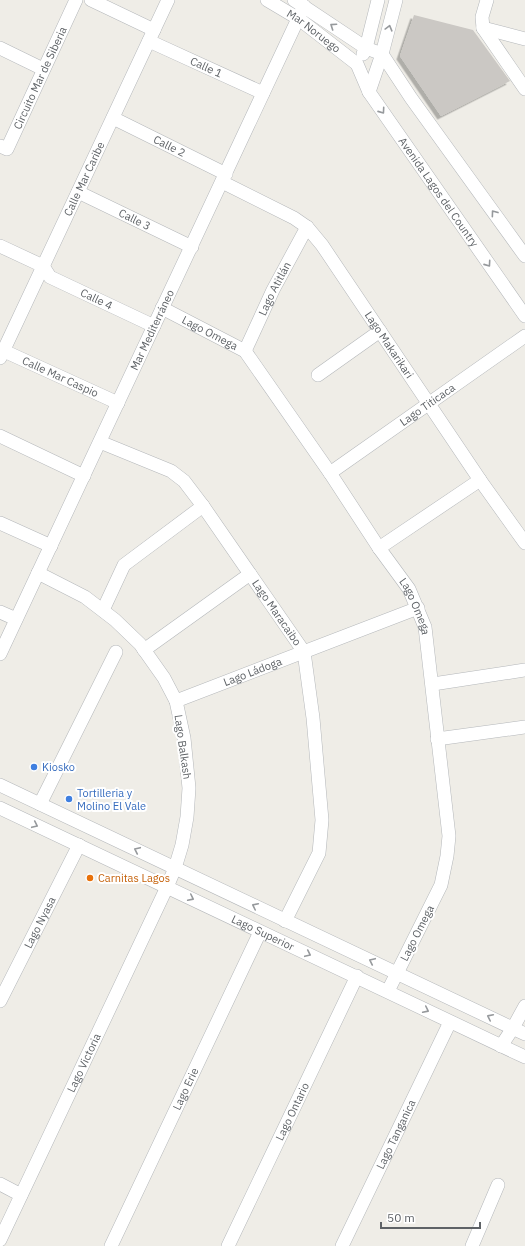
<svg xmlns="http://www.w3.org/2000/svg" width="525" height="1246" font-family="'IBM Plex Sans',sans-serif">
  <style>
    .building { fill: #cbc8c4; filter: url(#shadow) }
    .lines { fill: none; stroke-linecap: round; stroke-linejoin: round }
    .minor-casing { stroke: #b4b7ba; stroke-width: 14 }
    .minor { stroke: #fff; stroke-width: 13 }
    .oneway { stroke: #96999c }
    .shop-dot { fill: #3f7fe0; stroke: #fff; stroke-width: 1.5 }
    .food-dot { fill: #e8710a; stroke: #fff; stroke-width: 1.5 }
    .labels { text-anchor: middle; stroke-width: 4; stroke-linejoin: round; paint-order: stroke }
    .street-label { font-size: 11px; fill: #5e6266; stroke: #fff }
    .shop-label { font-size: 11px; fill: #366cbe; stroke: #fff; text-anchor: start }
    .food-label { font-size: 11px; fill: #c56008; stroke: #fff; text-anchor: start }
  </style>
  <defs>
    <filter id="shadow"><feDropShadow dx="-3.5" dy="3.5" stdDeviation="0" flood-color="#0004"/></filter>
  </defs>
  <rect width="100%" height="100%" fill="#efede7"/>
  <path class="building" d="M414,15l59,15 37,51 -69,35 -41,-60z"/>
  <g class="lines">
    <defs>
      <g id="minor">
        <path d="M91,0l63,30"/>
        <path id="s1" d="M267,0l32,19 58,45 12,28 156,224"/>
        <path d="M294,0l72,48 16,6 29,44 114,158"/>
        <path d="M487,0l-5,17 1,11 42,61"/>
        <path d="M483,28l42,11"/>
        <path id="s2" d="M149,41l114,52"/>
        <path d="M0,48l43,21"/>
        <path d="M363,54l3,-6 12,-48"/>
        <path d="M369,92l13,-38 14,-54"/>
        <path id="s3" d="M113,118l113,56"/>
        <path id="s4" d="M0,146l7,3 69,-149"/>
        <path id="s5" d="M222,182l72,36 13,9 15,18 158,235 45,63"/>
        <path id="s6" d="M78,192l114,55"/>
        <path id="s7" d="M0,246l43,20 7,11 104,49"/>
        <path id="s8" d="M162,308l83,43 85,122 49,75 30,41 16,38 24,209 -2,20 -6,29 -53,106"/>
        <path id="s9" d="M4,351l114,52"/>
        <path id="s10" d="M245,351l28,-61 34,-63"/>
        <path id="s11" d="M0,358l168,-358"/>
        <path d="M318,375l62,-44"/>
        <path d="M0,436l84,40"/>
        <path id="s12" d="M100,442l71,29 13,10 19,25 101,146 9,66 9,102 -3,33 -34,68"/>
        <path id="s13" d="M330,473l195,-137"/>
        <path d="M0,523l51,23"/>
        <path d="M379,548l101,-68"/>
        <path d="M103,610l21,-45 79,-59"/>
        <path d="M0,612l16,7"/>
        <path d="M144,650l106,-76"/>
        <path id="s14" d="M0,654l304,-648"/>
        <path d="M433,684l92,-14"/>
        <path id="s15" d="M176,701l242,-93"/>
        <path d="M437,739l88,-12"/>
        <path d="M0,785l525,249"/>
        <path d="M40,804l76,-152"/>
        <path id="s16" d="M0,808l525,249"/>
        <path id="s17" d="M0,1001l79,-156"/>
        <path d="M501,1046l12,-18 12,-22"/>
        <path d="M0,1184l21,11"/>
        <path id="s18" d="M0,1240l167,-353 8,-19 7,-23 5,-28 2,-29 -5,-50 -8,-37 -12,-23 -24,-34 -25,-24 -30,-23 -47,-24"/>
        <path id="s19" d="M111,1246l149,-314"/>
        <path id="s20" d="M228,1246l129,-270"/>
        <path id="s21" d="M342,1246l108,-224"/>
        <path d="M472,1246l26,-61"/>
      </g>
    </defs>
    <use href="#minor" class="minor-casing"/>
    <use href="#minor" class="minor"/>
  </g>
  <defs><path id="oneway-chevron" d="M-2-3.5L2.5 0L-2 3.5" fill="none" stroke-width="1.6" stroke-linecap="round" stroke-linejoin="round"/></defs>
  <g class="oneway">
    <use href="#oneway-chevron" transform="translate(333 26) rotate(-146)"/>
    <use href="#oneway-chevron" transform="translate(389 28) rotate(-75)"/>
    <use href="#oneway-chevron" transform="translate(382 111) rotate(55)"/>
    <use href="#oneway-chevron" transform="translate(494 213) rotate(-126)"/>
    <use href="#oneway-chevron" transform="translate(488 264) rotate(55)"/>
    <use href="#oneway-chevron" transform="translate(35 825) rotate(25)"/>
    <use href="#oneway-chevron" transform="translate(137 850) rotate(-155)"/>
    <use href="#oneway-chevron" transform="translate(191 898) rotate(26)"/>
    <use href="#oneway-chevron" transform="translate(255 906) rotate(-154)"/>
    <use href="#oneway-chevron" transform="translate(308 954) rotate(25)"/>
    <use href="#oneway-chevron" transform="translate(372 961) rotate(-155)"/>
    <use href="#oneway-chevron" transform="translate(426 1010) rotate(26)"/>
    <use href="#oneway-chevron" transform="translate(490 1017) rotate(-154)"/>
  </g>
  <g class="shop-dot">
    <circle cx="34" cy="767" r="4"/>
    <circle cx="69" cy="799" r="4"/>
  </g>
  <circle class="food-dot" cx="90" cy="878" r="4"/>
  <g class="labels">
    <g class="street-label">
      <text dy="4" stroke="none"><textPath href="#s1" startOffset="56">Mar Noruego</textPath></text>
      <text dy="4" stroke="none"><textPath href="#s2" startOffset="63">Calle 1</textPath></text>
      <text dy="4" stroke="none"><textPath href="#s4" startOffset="86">Circuito Mar de Siberia</textPath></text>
      <text dy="4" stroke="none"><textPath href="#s3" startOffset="63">Calle 2</textPath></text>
      <text dy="4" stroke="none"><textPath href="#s11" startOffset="198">Calle Mar Caribe</textPath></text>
      <text dy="4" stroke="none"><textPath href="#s1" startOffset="263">Avenida Lagos del Country</textPath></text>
      <text dy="4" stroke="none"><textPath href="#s6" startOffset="63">Calle 3</textPath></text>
      <text dy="4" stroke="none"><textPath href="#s10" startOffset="69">Lago Atitlán</textPath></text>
      <text dy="4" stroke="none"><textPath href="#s7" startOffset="112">Calle 4</textPath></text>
      <text dy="4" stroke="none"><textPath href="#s14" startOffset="358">Mar Mediterráneo</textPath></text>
      <text dy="4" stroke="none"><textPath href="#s8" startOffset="54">Lago Omega</textPath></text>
      <text dy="4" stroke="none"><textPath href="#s5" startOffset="240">Lago Makarikari</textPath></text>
      <text dy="4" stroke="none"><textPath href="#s9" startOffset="62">Calle Mar Caspio</textPath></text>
      <text dy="4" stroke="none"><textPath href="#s13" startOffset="119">Lago Titicaca</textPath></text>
      <text dy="4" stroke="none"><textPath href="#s8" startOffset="401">Lago Omega</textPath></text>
      <text dy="4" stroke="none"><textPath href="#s12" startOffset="254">Lago Maracaibo</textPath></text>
      <text dy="4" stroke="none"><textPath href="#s15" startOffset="82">Lago Ládoga</textPath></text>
      <text transform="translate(183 747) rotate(82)" y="4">Lago Balkash</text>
      <text dy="4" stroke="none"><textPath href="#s17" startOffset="88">Lago Nyasa</textPath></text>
      <text dy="4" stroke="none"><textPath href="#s16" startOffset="291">Lago Superior</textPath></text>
      <text transform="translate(417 933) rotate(-63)" y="4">Lago Omega</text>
      <text dy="4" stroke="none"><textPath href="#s18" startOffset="196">Lago Victoria</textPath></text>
      <text dy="4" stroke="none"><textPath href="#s19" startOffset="174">Lago Erie</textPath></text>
      <text dy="4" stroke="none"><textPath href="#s20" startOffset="149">Lago Ontario</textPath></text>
      <text dy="4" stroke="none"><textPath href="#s21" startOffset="124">Lago Tanganica</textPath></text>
    </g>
    <g class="shop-label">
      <text x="42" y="771">Kiosko</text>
      <text x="77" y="797">Tortilleria y<tspan x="77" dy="13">Molino El Vale</tspan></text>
    </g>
    <g class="food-label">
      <text x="98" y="882">Carnitas Lagos</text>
    </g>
  </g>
  <path d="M381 1222v6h99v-6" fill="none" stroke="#5e6266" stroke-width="2"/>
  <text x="387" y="1222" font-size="12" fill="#5e6266" stroke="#ffffff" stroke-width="3" paint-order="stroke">50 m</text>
</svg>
